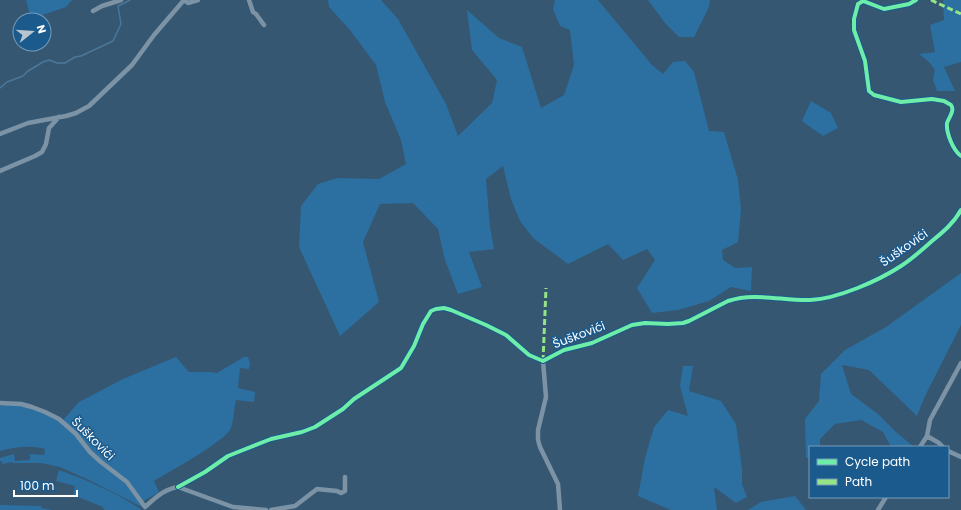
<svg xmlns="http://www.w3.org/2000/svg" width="961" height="510" font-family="Poppins,sans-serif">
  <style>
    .green { fill: #2c6fa1 }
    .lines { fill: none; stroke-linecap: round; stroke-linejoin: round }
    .stream { stroke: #4b779a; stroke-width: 1.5 }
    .minor { stroke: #7c93a6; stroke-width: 4.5 }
    .quiet { stroke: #94e586; stroke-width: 3; stroke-dasharray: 6 3; stroke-linecap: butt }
    .cycleway-casing { stroke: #1b5a8c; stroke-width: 6 }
    .cycleway { stroke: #6deda7; stroke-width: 4 }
    .labels { text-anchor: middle; stroke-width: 3; stroke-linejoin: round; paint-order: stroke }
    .street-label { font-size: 12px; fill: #fff; stroke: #1b5a8c }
  </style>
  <rect width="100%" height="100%" fill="#355772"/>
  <path class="green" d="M26,0h46l-6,7 -35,12z
    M328,0h53l17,19 48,85 12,32 34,-33 5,-23 -25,-30 -5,-40 32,28 23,9 19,61 23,-13 10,-30 -4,-35 -10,-4 -7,-17 2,-9h43l54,65 11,9 10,-12 12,-1 9,11 15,59 15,1 14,48 3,30 -3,32 -16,8 1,10 12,8 17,-1 -1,24 -20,-4 -22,14 -31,9 -26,3 -15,-25 18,-28 -8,-11 -24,11 -15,-16 -40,20 -35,-26 -13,-17 -9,-22 -8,-33 -17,13 4,48 4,22 -25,3 13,35 -24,7 -13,-34 -7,-31 -25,-26 -33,1 -17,38 16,60 -39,34 -41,-89 2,-41 17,-22 19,-6 42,1 27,-15 -5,-24 -16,-38 -9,-37 -26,-35 -21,-23z
    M648,0h62l-1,7 -15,30h-15l-14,-14z
    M943,0h18v62l-17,5 11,24h-18l-4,-11 2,-10 -6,-8 -10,-8 16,-2 -5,-27 14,-5z
    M811,101l20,12 7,15 -15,8 -21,-15z
    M961,273v52l-36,71 -8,20 -48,-46 -27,-5 9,29 27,20 18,18 18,15h-23l-8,-15 -22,-12 -26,4 -15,15v8h-10v11h-4l-1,-39 14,-18 2,-27 24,-24 41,-23z
    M176,357l13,15h21l7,1 27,-16h4l2,7 -1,5 -9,-1 -2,20 17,4 -1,10 -18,-2c-2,8 -2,19 -5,28 -5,13 -62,44 -77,53l5,11 -17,10v5l-51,-26 -31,-14 -19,-4h-28l-1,-1 -9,2 -2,-3h-1v-3l14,-4 1,7 15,-1v-6l14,1 1,-6c-15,-4 -30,-2 -45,2v-45c15,-7 48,8 63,14l16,-18 44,-23z
    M683,366h10l-4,25 32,10 15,23 6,45v15l5,13 -11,6 -22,-16 3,23h-46l-33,-14 7,-38 9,-31 14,-17 20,6 -8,-30z
    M59,470c28,10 58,23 83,40h-37l-2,-1v-2l-30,-12 2,-9 -19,-5z
    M795,496l11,14h-58l13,-8z
    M0,505l41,1v2l11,2h-52z"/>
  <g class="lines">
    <path class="stream" d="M0,88l7,-6 16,-6 5,-5 15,-9 6,-2 8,3h8l10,-6 6,-1 32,-15 8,-17 -3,-18 12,-6"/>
    <path class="minor" d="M184,0l4,3 10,-3
      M249,0l4,12 3,2 8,11
      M916,0l-7,4 -25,5 -21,-8 -5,3 -4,15v11l11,31 4,30 5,4 27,7 31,-3 12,2 7,4c4,6 -2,12 -4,18 -1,10 6,27 14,33
      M93,11l9,-5 19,-6
      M0,134l28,-11 38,-7 10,-3 13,-7 43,-41 22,-30 30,-35
      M0,171l35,-15 7,-4 4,-8 3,-16 10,-11
      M543,361l3,36 -8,33v10l2,7 18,37 2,26
      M0,403l21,1 11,3 13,5 14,7 17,15 14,18 11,10 26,20 18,25c10,-9 19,-18 33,-20l55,20 33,3
      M927,436l12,7 4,4
      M920,447l7,-11 3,-16 31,-57
      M948,451l13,6
      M178,487l27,-15 23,-16 43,-17 31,-7 13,-5 28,-18 11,-10 47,-31 13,-22 9,-22 8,-13 5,-2 8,-1 7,2 35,15 20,10 23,20 14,6 21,-11 28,-7 40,-18 13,-2 23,1 15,-1 6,-2 39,-20c27,-9 55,0 82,-1 27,-1 68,-19 91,-34 11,-7 21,-16 31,-25 11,-9 22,-18 29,-31
      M271,510l24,-4 22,-17 20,2 4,2 4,-2v-14
      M878,510l8,-13"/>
    <path class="quiet" d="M931,0l30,14
      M543,361l3,-73"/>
    <defs>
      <path id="cycleway" d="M916,0l-7,4 -25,5 -21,-8 -5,3 -4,15v11l11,31 4,30 5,4 27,7 31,-3 12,2 7,4c4,6 -2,12 -4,18 -1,10 6,27 14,33
        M178,487l27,-15 23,-16 43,-17 31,-7 13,-5 28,-18 11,-10 47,-31 13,-22 9,-22 8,-13 5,-2 8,-1 7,2 35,15 20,10 23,20 14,6 21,-11 28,-7 40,-18 13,-2 23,1 15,-1 6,-2 39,-20c27,-9 55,0 82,-1 27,-1 68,-19 91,-34 11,-7 21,-16 31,-25 11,-9 22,-18 29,-31"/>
    </defs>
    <use href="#cycleway" class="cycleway-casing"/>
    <use href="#cycleway" class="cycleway"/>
  </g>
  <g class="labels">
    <g class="street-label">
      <text transform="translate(904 248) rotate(-35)" y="4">Šuškovići</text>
      <text transform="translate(579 335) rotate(-21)" y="4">Šuškovići</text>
      <text transform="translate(93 439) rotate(45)" y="4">Šuškovići</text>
    </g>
  </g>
  <rect x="809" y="446" width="140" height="52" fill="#1b5a8c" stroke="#769cba"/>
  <rect x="817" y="459" width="20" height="6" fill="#6deda7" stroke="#769cba"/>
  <text x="845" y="466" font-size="12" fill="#ffffff">Cycle path</text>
  <rect x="817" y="479" width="20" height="6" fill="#94e586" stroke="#769cba"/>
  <text x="845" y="486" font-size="12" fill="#ffffff">Path</text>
  <g transform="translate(32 32) rotate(73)"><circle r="19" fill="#1b5a8c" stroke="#769cba"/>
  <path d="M0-3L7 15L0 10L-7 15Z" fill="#b8c4ce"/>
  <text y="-6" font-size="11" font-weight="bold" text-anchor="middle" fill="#ffffff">N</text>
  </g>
  <path d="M14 490v6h63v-6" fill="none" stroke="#ffffff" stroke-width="2"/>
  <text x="20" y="490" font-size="12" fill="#ffffff" stroke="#1b5a8c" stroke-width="3" paint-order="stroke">100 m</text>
</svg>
